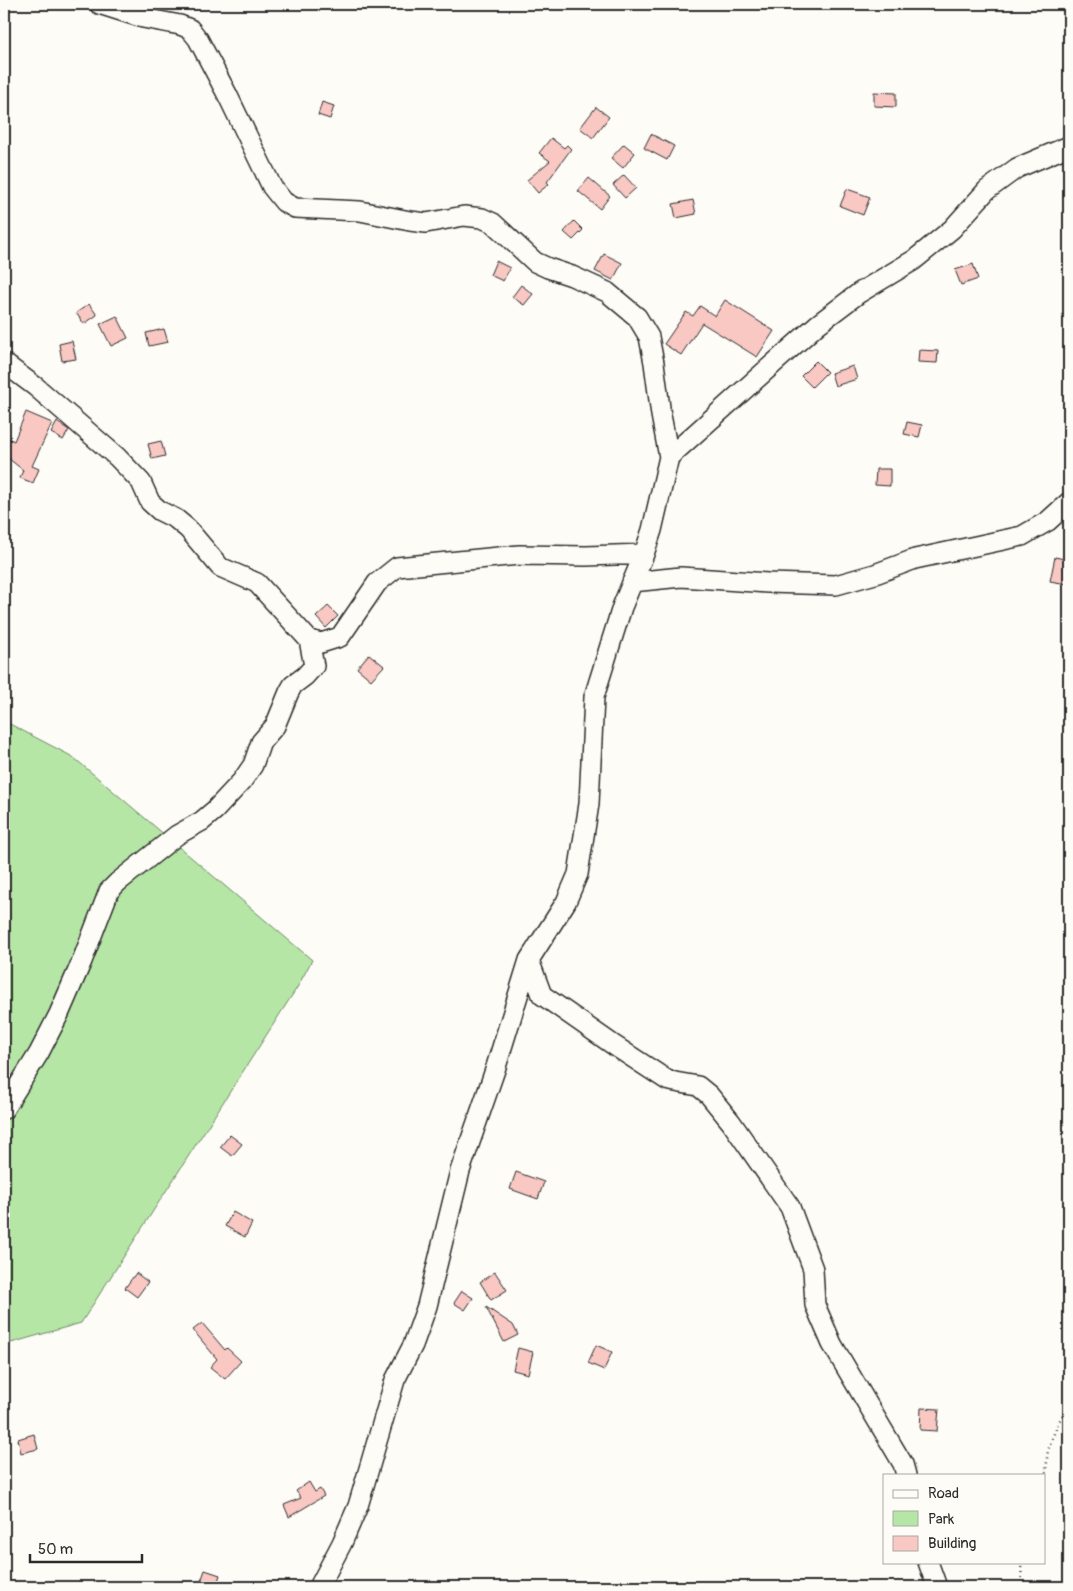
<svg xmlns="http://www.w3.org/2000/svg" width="1073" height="1591" font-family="Pangolin,sans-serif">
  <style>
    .green { fill: #b6e6a6; stroke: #708868 }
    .building { fill: #f9c8c3; stroke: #2b2b2b }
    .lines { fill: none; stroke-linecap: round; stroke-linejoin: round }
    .minor-casing { stroke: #2b2b2b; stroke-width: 22 }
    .path { stroke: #2b2b2b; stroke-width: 2.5; stroke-dasharray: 1 4; stroke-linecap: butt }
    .minor { stroke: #fdfcf7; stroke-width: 19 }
  </style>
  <rect width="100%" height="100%" fill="#fdfcf7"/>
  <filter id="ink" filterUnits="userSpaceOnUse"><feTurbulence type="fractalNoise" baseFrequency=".02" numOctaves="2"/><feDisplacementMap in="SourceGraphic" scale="10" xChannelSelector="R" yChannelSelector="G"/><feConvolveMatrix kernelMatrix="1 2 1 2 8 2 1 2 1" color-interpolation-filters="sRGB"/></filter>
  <g filter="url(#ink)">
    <path class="green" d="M4,721l69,36 239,203 -14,26 -217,337 -77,22z"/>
    <path class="building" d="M874,92l22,1v14l-22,-1z
      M322,102l12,4 -4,13 -12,-4z
      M596,107l13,10 -16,21 -13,-10z
      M651,134l23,12 -7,14 -23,-12z
      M551,138l13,10 3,-3 4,4 -24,33 2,2 -11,9 -11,-13 23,-19 -11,-8z
      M624,144l11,9 -12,15 -12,-10z
      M624,175l12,13 -11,10 -12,-13z
      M589,178l21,18 -10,13 -22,-18z
      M847,189l23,8 -7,18 -23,-9z
      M693,200l3,14 -20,4 -3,-14z
      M574,221l9,9 -10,10 -9,-8z
      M604,254l18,9 -9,17 -18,-9z
      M496,261l14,7 -7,13 -13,-6z
      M973,264l5,15 -17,6 -6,-15z
      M521,285l12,9 -9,11 -12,-8z
      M725,300l49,31 -17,26 -55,-34 -21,32 -17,-11 22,-32 7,4 7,-10 15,10z
      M89,304l8,11 -13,9 -8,-11z
      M117,316l11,22 -17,8 -11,-22z
      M164,329l4,13 -19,4 -3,-13z
      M72,341l4,18 -14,2 -3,-17z
      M919,350l19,1 -1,12 -19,-1z
      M816,361l11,11 -15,15 -11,-11z
      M853,366l4,13 -22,7 -4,-13z
      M26,412l26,11 -20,43 7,3 -6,14 -13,-5 3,-8 -19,-15v-19l10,5z
      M57,422l12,8 -6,10 -12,-7z
      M907,422l15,3 -3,12 -15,-3z
      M161,441l4,15 -13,3 -4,-15z
      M876,469h14v17l-15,-1z
      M1055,557l14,3 -2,24 -17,-3z
      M328,606l10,10 -12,12 -10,-11z
      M369,654l15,12 -13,14 -14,-12z
      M230,1135l12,9 -10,12 -12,-9z
      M516,1172l28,10 -6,17 -28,-10z
      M233,1212l19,11 -7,14 -20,-11z
      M495,1272l12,18 -16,10 -11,-18z
      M136,1273l12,9 -11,15 -12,-9z
      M462,1291l11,7 -8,12 -11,-7z
      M486,1307l27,18 5,10 -14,7z
      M202,1323l23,27 2,-2 14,13 -16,18 -15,-12 7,-8 -24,-29z
      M596,1345l16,7 -8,18 -16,-7z
      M518,1348l15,4 -5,22 -15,-4z
      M921,1408l18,1 -2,22 -17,-1z
      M34,1434l4,15 -17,4 -3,-14z
      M309,1482l6,10 5,-3 4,7 -35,21 -5,-12 17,-7 -5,-7z
      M205,1570l15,5 -4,12h-7l-9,-3z"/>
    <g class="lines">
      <defs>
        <path id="minor" d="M99,4l44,14 37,7 10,4 8,10 29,55 45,93 12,15 11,6 65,3 50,10 16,2 38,-7 18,2 11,5 42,39 13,6 24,8 35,16 30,25 12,20 5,26 7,52 8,42 -17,73 -8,24 -22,53 -28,90 -5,107 -11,70 -12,28 -37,58 -34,110 -35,101 -33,135 -14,39 -18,35 -37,126 -16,37 -23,44
          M4,363l32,24 81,70 24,25 9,20 10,9 16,8 12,10 32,38 37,16 52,57 12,3 19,-6 37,-54 20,-16 122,-12 67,1 58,-2
          M669,457l149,-133 41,-31 55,-33 38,-31 35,-39 30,-22 52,-22
          M632,582l49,-5 87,6 68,2 39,-11 40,-15 107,-23 26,-15 21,-19
          M529,960l13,35 73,51 52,34 8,2 23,4 11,9 22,27 59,85 23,62 2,36 17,39 71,120 3,11
          M4,1109l35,-56 20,-39 23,-53 27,-70 9,-9 59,-47 25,-14 13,-11 27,-29 11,-16 8,-23 14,-16 14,-34 4,-7 12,-9 9,-10 -5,-26
          M928,1562l9,25"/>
      </defs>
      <use href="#minor" class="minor-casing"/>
      <path class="path" d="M1044,1478c4,-9 2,-18 4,-27 5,-17 12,-33 21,-47
        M1021,1562l1,25"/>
      <use href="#minor" class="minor"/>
    </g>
  </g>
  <rect width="1073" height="1591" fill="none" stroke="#fdfcf7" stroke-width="20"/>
  <rect x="10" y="10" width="1053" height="1571" fill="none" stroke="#2b2b2b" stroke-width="2" filter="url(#ink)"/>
  <rect x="883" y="1474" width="162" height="90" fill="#fdfcf7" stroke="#a9a8a5"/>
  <rect x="893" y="1490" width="25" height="8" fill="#fdfcf7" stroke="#a9a8a5"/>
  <text x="928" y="1498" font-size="15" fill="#2b2b2b">Road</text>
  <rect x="893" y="1511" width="25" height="15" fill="#b6e6a6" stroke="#a9a8a5"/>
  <text x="928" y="1524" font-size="15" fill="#2b2b2b">Park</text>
  <rect x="893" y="1536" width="25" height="15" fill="#f9c8c3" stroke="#a9a8a5"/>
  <text x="928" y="1548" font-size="15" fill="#2b2b2b">Building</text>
  <path d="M30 1554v8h112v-8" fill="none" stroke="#2b2b2b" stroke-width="2.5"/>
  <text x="38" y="1554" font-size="15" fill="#2b2b2b" stroke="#fdfcf7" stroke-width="4" paint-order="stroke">50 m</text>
</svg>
